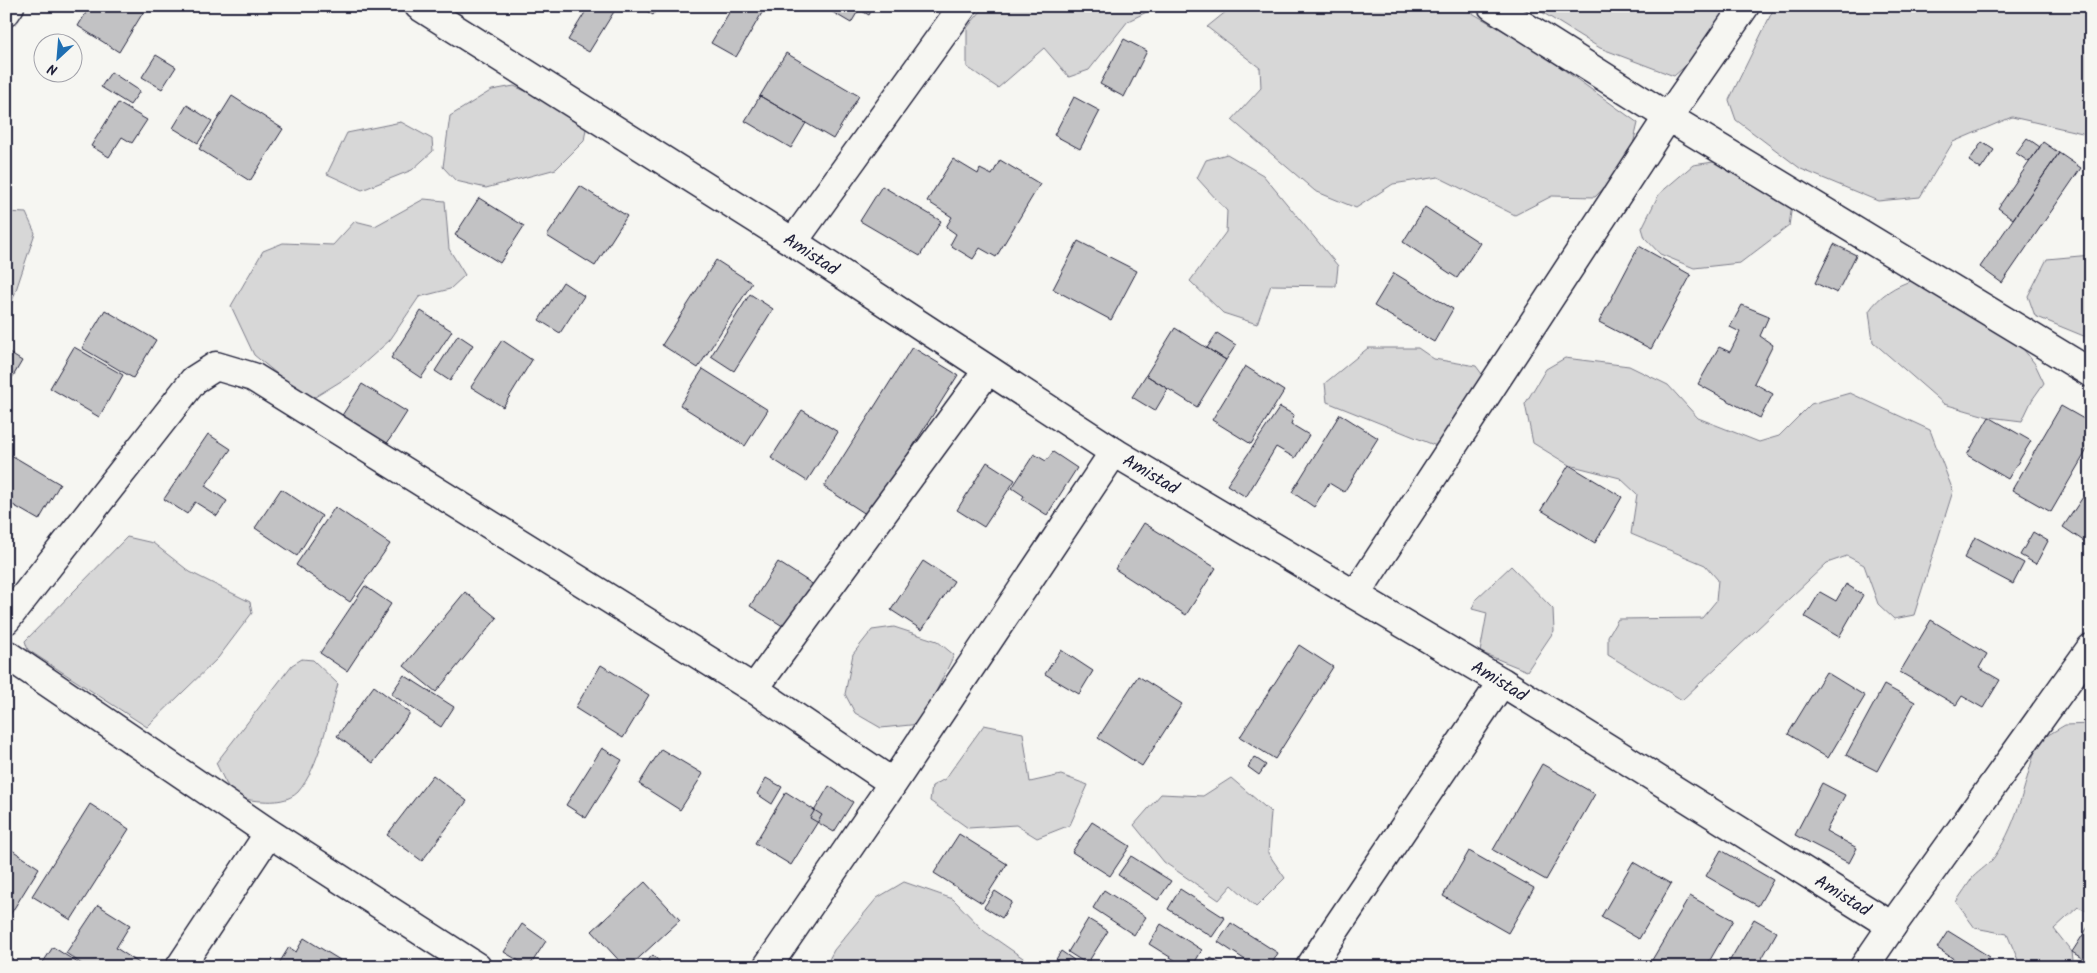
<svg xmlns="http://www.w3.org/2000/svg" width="2097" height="973" font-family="Kalam,sans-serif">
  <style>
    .green { fill: #d7d7d7; stroke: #7c7c89 }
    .building { fill: #c2c2c4; stroke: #22223b }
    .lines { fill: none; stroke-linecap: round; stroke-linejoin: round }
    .street-casing { stroke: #22223b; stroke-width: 31 }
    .secondary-casing { stroke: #22223b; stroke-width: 31 }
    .street { stroke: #f6f6f2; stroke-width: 28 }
    .secondary { stroke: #f6f6f2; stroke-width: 28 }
    .labels { text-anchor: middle; stroke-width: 4; stroke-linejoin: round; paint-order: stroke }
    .street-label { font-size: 18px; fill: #22223b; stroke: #f6f6f2 }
  </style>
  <rect width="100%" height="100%" fill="#f6f6f2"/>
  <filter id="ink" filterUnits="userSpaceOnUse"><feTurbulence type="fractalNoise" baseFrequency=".02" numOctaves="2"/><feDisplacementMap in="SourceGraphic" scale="10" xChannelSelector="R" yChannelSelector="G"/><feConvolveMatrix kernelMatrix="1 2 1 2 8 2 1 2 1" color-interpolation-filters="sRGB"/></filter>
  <g filter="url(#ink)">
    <path class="green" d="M985,6h174l-31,15 -39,49 -20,7 -25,-29 -46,40 -31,-21v-39z
      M1233,6h227l75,43 103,74 -9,39 -34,35 -43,-1 -37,19 -77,-38 -45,7 -37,24 -41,-17 -83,-71 29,-32 -1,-20 -53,-41z
      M1532,6h197l-23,42 -32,28 -74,-28z
      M1775,6h316v129l-79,-18 -59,25 -33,55 -42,4 -77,-32 -65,-49 -7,-20z
      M514,86l58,26 14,17 -2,12 -28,28 -70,19 -30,-7 -13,-14 7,-51 42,-26z
      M401,122l31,17 1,12 -21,19 -50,20 -35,-16 20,-41z
      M1227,154l36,21 75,91 -2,20 -65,-1 -14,39 -34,-11 -33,-32 36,-49 1,-21 -30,-33 9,-18z
      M1727,160l65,45 -3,21 -49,37 -46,5 -34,-14 -15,-16 -3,-10 17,-34 34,-29z
      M424,199l21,2 4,48 16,26 -15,14 -31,8 -29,43 -39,35 -36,22 -11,-1 -50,-41 -23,-49 32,-55 20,-8 50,2 22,-24 20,5z
      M6,212l20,1 9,20 -29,87z
      M2091,255v84l-56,-23 -7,-20 19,-37z
      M1914,280l103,61 18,23 9,19 -12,17 -10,21 -33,-4 -45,-13 -71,-62 -4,-31c10,-15 27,-26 45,-31z
      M1368,348h50l16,11 42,7 18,24 -55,57 -112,-45 -2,-19z
      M1565,358l64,8 39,19 30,33 61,24 20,-6 32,-32 39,-11 80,37 23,61 -39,124 -20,4 -16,-15 -14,-39 -17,-9 -20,7 -145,137 -74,-45v-19l10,-17 84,-1 14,-17 2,-21 -13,-15 -74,-31 6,-40 -17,-16 -51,-13 -36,-22 -8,-39 21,-35z
      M127,537l26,6 37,29 60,30 2,11 -34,45 -71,69 -119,-77 -3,-9z
      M1511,566l42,43 1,22 -27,40 -47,-19 7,-39 -15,-4 4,-10z
      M894,627l43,14 17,14 -34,69 -39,4 -26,-15 -10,-19 8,-40 19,-24z
      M302,659l11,1 25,24c-9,31 -19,84 -40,108 -9,9 -24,10 -36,9 -32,-1 -33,-12 -46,-38l76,-98z
      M2091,724v189l-13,-6 -24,22 18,23 2,15h-53l-14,-33 -32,-6 -19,-26c6,-8 11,-17 17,-25 7,-7 17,-13 22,-21 24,-35 30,-76 43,-115l27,-16z
      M984,725l39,8 7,49 31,-7 27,10 -18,40 -33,13 -21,-13 -48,3 -38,-27 2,-15 13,-7z
      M1231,778l40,34 -3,41 17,25 -29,29 -24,-22 -13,15 -55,-38 -30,-37 27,-31 42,2z
      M904,882l49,17 31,32 52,36h-211l9,-17 43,-52z"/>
    <path class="building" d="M90,6h57l-28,46 -41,-26z
      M589,6h20l6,4 -26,42 -21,-12z
      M639,6h19l-5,9z
      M733,6h33l-30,51 -25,-14z
      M822,6h39l-10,17z
      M853,6h21l-5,9z
      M1124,39l23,12 -23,46 -24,-13z
      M786,53l73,43 -26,43 -73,-43z
      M156,55l20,12 -14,22 -20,-12z
      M111,72l29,19 -10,14 -29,-18z
      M232,96l51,33 -33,52 -51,-32z
      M760,96l46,27 -15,25 -46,-27z
      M1074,97l26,14 -20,38 -26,-14z
      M118,103l29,17 -15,23 -10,-6 -13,20 -18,-11z
      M187,105l25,16 -14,22 -25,-15z
      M2027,138l13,9 -11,15 -13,-9z
      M1982,142l12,8 -13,19 -12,-8z
      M2043,142l16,11 -46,66 -15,-11z
      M2059,153l22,15 -79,115 -22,-16z
      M953,159l25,15 2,-5 12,6 8,-15 40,24 -44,73 -16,-9 -7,11 -23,-14 6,-11 -10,-7 6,-10 -25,-16z
      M580,186l47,30 -32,50 -48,-30z
      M882,186l59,35 -21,35 -60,-35z
      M479,198l45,28 -24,37 -45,-28z
      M1425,207l55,36 -23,35 -54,-36z
      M1078,241l59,30 -26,49 -58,-31z
      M1834,244l22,11 -19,38 -22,-10z
      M1639,246l52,29 -40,74 -52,-27z
      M716,260l36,23 -54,85 -36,-23z
      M1394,273l59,36 -19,33 -60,-36z
      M563,282l21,14 -24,37 -21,-13z
      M750,294l23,15 -39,62 -23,-15z
      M1742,305l27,11 -9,20 13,9 -19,38 19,11 -13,24 -62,-34 21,-37 11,5 10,-20 -10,-5z
      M105,310l51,30 -23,38 -51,-30z
      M421,311l31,20 -31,47 -30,-20z
      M1175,328l51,32 -29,47 -51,-32z
      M1217,333l19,12 -10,15 -19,-12z
      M458,335l15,10 -23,36 -15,-10z
      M502,340l30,20 -29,47 -32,-20z
      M74,347l49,28 -24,42 -49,-29z
      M912,347l46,28 -89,141 -45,-29z
      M6,351l16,10 -10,17 -6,-3z
      M1245,366l39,25 -33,53 -39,-24z
      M703,369l65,41 -23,36 -65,-41z
      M1146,375l22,14 -13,22 -23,-14z
      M362,384l45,28 -21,33 -45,-28z
      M2061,406l30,17v20l-40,69 -39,-22z
      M1280,407l14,8 -3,9 18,11 -14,23 -19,-11 -30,50 -19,-12z
      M802,410l36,22 -31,49 -36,-23z
      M1340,414l38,24 -34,54 -15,-9 -15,24 -22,-15z
      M1989,417l42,24 -23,38 -41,-24z
      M208,434l23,15 -26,37 22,15 -10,15 -22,-14 -8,12 -23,-15z
      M6,452l54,32 -21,36 -33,-19z
      M1053,452l24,16 -30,47 -25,-16 2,-3 -12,-8 22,-34 12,7z
      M987,462l28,18 -31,47 -27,-17z
      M1569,465l53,32 -27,46 -54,-33z
      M281,489l41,27 -25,40 -42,-28z
      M2083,497l8,5v44l-28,-19z
      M335,507l55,37 -40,58 -54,-37z
      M1144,523l72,45 -30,47 -71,-46z
      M2033,532l15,9 -12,23 -16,-9z
      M1975,537l49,26 -11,21 -49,-26z
      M923,561l31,20 -32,49 -31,-20z
      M778,562l36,23 -28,43 -36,-22z
      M1846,584l17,11 -24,42 -34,-20 15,-25 16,9z
      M365,586l26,18 -44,67 -27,-18z
      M465,592l32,26 -61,74 -32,-26z
      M1931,620l56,34 -8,14 21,12 -17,28 -21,-12 -6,9 -56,-33z
      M1299,645l34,22 -58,92 -35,-22z
      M1061,650l32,21 -14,23 -34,-20z
      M601,665l48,30 -26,43 -48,-30z
      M1826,672l39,24 -37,62 -40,-24z
      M404,675l50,32 -13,20 -50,-33z
      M1138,676l44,28 -40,62 -44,-28z
      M1884,685l31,17 -38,69 -31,-16z
      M374,686l36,27 -37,50 -36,-27z
      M602,748l20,12 -36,58 -20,-13z
      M661,749l42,25 -23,36 -41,-26z
      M1254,757l12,8 -7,10 -11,-8z
      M1542,764l53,30 -49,86 -53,-30z
      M433,775l34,26 -45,60 -35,-26z
      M766,778l16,9 -10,17 -15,-10z
      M1822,783l23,12 -19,36 31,17 -8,15 -54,-28z
      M829,786l24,16 -19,30 -24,-14z
      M786,792l36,23 -31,50 -36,-22z
      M90,804l39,25 -58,91 -39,-24z
      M1092,822l38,24 -20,30 -38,-24z
      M959,834l48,30 -25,39 -48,-30z
      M12,850l27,18 -29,47 -4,-2v-54z
      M1721,850l52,30 -15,26 -52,-30z
      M1469,851l65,37 -26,45 -65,-37z
      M1131,856l40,25 -13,19 -40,-25z
      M1633,862l38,22 -32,55 -38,-22z
      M645,882l35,38 -51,47h-4l-33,-36z
      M1180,889l45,29 -13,19 -44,-28z
      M1104,890l42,27 -12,18 -41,-27z
      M995,891l17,11 -10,16 -18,-11z
      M1690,896l43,24 -27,47h-42l-12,-7z
      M98,905l32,20 -14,23 23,15 -3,4h-50l-20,-14z
      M1088,919l20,12 -21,33 -19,-12z
      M1754,919l23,13 -20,35h-31z
      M1231,923l47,30 -8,14h-14l-38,-25z
      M522,924l24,17 -17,26 -25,-15z
      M1161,924l41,26 -10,17h-6l-37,-23z
      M2088,927l3,2v35l-19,-12z
      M1948,931l42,26 -6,10h-18l-29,-19z
      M304,938l36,22 -4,7 -58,-2 11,-18 7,5z
      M53,947l31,20h-44z
      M1061,951l13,9 -5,7 -17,-1z
      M653,955l11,12h-24z
      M1211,958l14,9h-19z"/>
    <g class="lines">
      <defs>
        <path id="street" d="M1492,6l176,111 423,256
          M6,12l4,-6
          M793,242l170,-236
          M1356,594l312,-477 77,-111
          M6,620l188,-240 22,-14 37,11 501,312 139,94
          M6,654l263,179 208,134
          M754,689l234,-319
          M1892,926l199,-278
          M180,967l89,-134
          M767,967l126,-184 221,-331
          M1310,967l192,-285"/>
        <g id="secondary">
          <path id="s1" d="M419,6l374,236 321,210 388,230 390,244 -28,41"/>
        </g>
      </defs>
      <use href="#street" class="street-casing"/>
      <use href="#secondary" class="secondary-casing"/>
      <use href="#street" class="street"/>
      <use href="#secondary" class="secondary"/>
    </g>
  </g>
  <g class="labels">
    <g class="street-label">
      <text dy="6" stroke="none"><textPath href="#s1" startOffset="464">Amistad</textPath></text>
      <text dy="6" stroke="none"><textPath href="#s1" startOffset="869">Amistad</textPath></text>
      <text dy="6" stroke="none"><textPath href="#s1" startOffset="1274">Amistad</textPath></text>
      <text dy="6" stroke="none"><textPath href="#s1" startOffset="1679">Amistad</textPath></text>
    </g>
  </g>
  <rect width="2097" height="973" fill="none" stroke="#f6f6f2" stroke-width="25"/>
  <rect x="12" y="12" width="2072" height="948" fill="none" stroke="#22223b" stroke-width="2" filter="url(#ink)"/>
  <g transform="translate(58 58) rotate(206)"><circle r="24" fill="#f6f6f2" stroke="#a1a1a9"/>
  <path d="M0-4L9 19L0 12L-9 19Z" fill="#1f6fb2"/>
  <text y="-8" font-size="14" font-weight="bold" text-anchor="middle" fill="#22223b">N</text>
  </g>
</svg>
